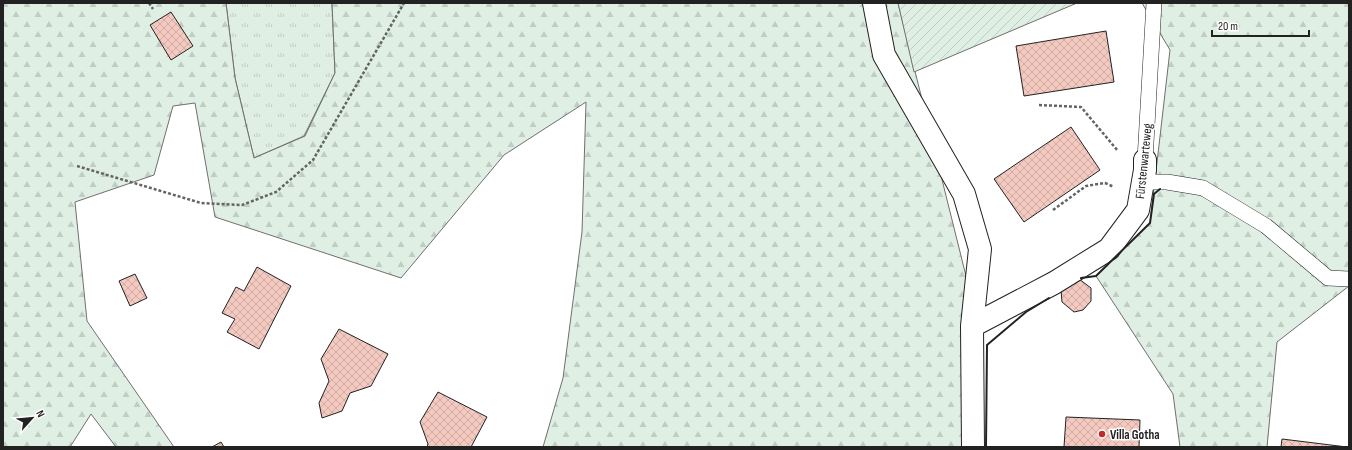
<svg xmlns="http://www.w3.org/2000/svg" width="1352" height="450" font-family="'Sofia Sans Condensed',sans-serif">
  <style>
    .grass { fill: url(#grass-tufts); stroke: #6f6f6f }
    .forest { fill: url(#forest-firs); stroke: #6f6f6f }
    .garden { fill: url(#garden-furrows); stroke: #6f6f6f }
    .building { fill: url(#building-cross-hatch); stroke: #222 }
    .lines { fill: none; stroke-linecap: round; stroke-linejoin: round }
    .lane-casing { stroke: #222; stroke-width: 16 }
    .street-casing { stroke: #222; stroke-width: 24 }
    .path { stroke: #646464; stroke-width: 2.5; stroke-dasharray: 3 2; stroke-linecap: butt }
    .lane { stroke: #fff; stroke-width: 15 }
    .street { stroke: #fff; stroke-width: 22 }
    .wall { stroke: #222; stroke-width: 2 }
    .poi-dot { fill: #c62828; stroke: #fff; stroke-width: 1.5 }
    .labels { text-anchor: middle; stroke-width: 3; stroke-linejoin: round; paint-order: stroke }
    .street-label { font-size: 13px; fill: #222; stroke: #fff }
    .poi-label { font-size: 13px; font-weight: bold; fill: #222; stroke: #fff; text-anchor: start }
  </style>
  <defs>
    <pattern id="grass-tufts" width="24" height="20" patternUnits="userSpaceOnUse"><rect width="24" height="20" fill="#e0efe3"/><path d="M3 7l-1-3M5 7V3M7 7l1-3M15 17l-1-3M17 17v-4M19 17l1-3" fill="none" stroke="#c0cdc2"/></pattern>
    <pattern id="forest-firs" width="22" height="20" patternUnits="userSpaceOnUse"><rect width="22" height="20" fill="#e0efe3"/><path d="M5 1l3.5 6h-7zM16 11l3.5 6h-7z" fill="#c0cdc2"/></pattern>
    <pattern id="garden-furrows" width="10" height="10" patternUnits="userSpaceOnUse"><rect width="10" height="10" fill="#e0efe3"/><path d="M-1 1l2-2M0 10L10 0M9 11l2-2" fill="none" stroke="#c0cdc2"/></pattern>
    <pattern id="building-cross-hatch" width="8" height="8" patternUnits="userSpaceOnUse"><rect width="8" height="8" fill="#f3c9c0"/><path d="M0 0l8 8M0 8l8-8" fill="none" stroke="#d0aca5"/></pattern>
  </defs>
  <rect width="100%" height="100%" fill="#fff"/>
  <path class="grass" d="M226,3h106l3,70 -31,63 -50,22 -19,-80z"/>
  <path class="forest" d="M3,3h223l9,75 19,80 51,-22 30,-63 -3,-70h566l70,281 -6,163h-419l20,-69 19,-146 4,-130 -82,53 -103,123 -186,-61 -20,-114 -22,3 -19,69 -79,27 12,119 87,126h-58l-25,-33 -21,33h-67z
    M1142,3h207v283l-72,56 -10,105h-87l-7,-53 -77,-118 54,-53 20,-173z"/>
  <path class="garden" d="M898,3h179l-163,69z"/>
  <path class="building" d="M171,12l22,34 -22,14 -21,-35z
    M1106,31l8,51 -90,14 -8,-50z
    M1071,127l29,43 -76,52 -30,-43z
    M257,267l34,19 -32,63 -32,-17 8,-13 -13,-6 14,-26 8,4z
    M135,274l12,24 -17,8 -11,-25z
    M1079,279l12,9v13l-8,9 -9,2 -12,-10 -1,-12z
    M339,329l49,25 -17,32 -21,7 -8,18 -20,7 -3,-15 10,-22 -8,-22z
    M438,392l49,25 -16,30h-44l1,-3 -8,-22z
    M1066,417l74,3 -1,27h-75z
    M1282,439l65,8h-66z
    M221,442l3,5h-12z"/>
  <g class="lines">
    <defs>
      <path id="lane" d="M1145,160l9,-157
        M1142,182h25l36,6 63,38 62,52 21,1"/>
      <path id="street" d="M874,3l10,52 80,139 16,55 -8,77 1,121
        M972,326l82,-43 55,-34 29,-39 7,-40v-10"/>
    </defs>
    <use href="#lane" class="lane-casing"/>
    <use href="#street" class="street-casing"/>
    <path class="path" d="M149,3l4,6
      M1039,105l42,2 37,44
      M77,166l124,37 41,2 34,-13 37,-32 91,-157
      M1053,210l33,-24 19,-3 9,4"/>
    <use href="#lane" class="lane"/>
    <use href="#street" class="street"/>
    <path class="wall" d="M1081,278l15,-2 54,-53 4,-29 6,-5
      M986,447l1,-102 39,-33 23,-14"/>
  </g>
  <circle class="poi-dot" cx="1102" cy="434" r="4"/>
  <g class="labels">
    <g class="street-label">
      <text transform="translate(1143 161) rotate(-84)" y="5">Fürstenwarteweg</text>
    </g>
    <g class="poi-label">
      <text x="1110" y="439">Villa Gotha</text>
    </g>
  </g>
  <rect width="1352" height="450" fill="none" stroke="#222222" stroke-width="8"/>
  <g transform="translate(32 418) rotate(63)" stroke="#ffffff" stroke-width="3" paint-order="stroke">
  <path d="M0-3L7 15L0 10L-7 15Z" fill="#222222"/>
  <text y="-6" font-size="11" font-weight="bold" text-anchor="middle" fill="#222222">N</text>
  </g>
  <path d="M1212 30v6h97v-6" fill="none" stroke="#222222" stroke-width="2"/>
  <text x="1218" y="30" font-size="12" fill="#222222" stroke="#ffffff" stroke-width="3" paint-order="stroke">20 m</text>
</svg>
